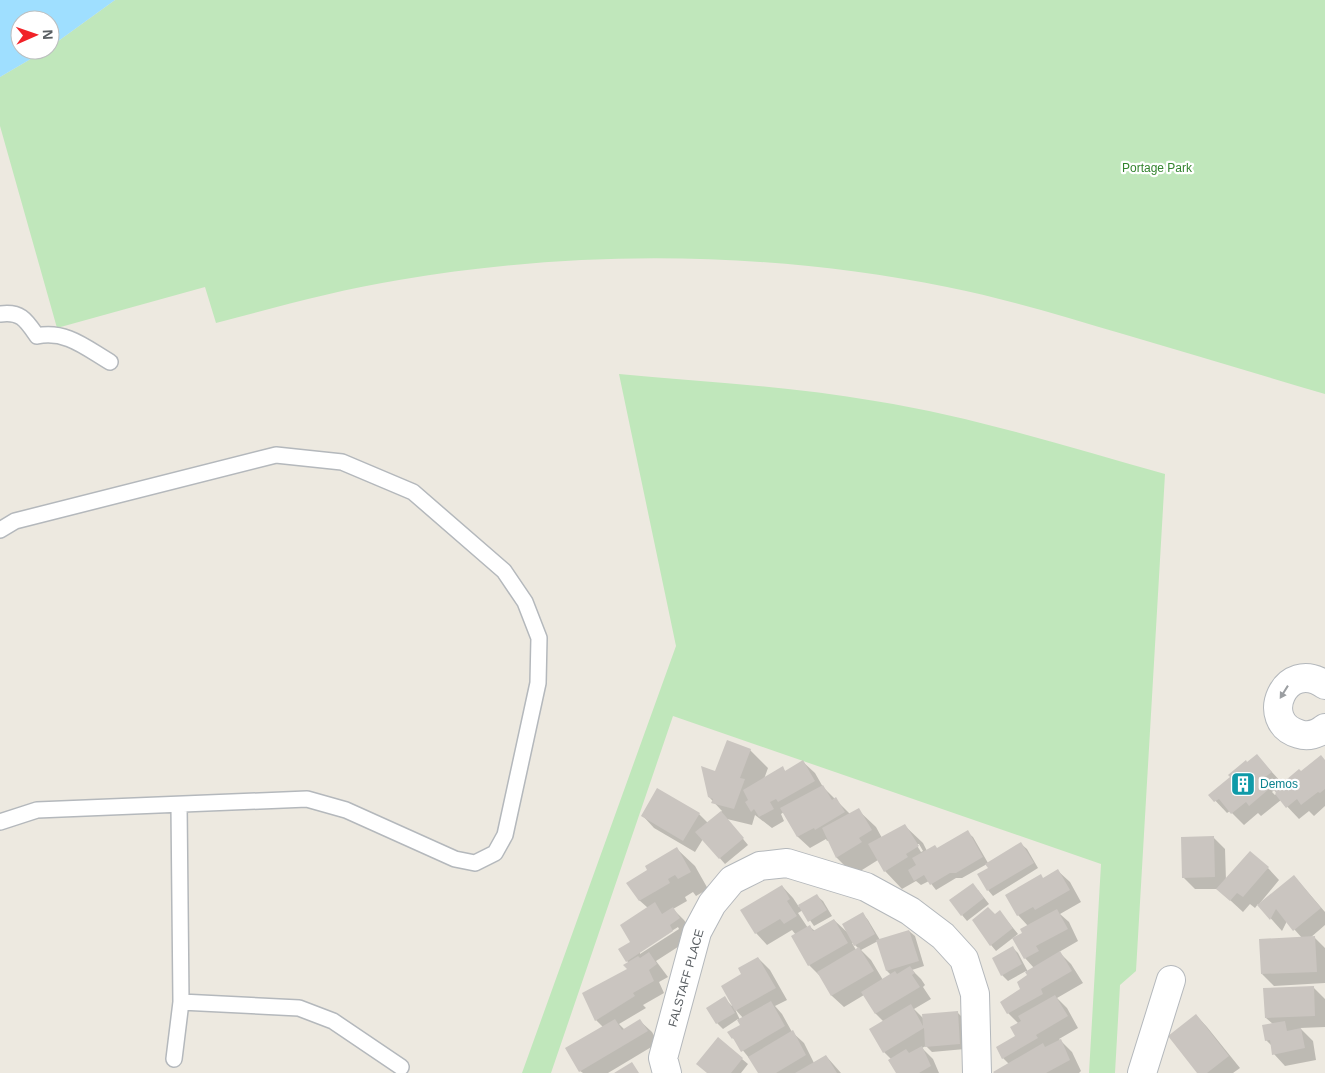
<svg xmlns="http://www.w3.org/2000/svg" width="1325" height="1073" font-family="Arial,sans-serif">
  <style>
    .green { fill: #c0e7bb }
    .water { fill: #9fdfff }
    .shadow { fill: #0003; fill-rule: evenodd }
    .building { fill: #cac5c0 }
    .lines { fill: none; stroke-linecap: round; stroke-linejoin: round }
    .lane-casing { stroke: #b4b8bc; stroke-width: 18 }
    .street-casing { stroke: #b4b8bc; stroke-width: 30 }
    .lane { stroke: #fff; stroke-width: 15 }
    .street { stroke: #fff; stroke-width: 28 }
    .oneway { fill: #9b9ea1 }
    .labels { text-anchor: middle; stroke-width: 4.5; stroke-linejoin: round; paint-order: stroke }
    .park-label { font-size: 12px; fill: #34842f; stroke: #fff }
    .culture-label { font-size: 12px; fill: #0d838f; stroke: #fff; text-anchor: start }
    .street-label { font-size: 12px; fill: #595e62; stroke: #fff }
  </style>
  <rect width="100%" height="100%" fill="#ede9e0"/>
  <path class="green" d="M115,0h1210v394c-67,-20 -135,-40 -202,-60 -58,-17 -116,-35 -176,-47 -180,-36 -367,-38 -548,-7 -62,10 -122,27 -183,43l-11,-36 -148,41 -57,-202v-49l46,-27h4v-3z
    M619,374c85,8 171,12 256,27 99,16 194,46 290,73l-29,497 -16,14 -5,88h-26l12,-209 -428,-148 -122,357h-29l154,-427z"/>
  <path class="water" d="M0,0h115l-65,47v-27h-30v30h26l-46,27z"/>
  <path class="shadow" d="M750,750l18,18 -4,11 18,-11 4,4 17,-10 12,11 8,14 27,27 8,-4 18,17 6,11 23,-12 18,17 4,8 10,-2 30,-17 6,5 15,26 33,-19 6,5 11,19 -45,28 -5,-6 2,-22 -3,-4 -25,14h-6l-20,12 -7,-9 -8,4 -5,-4 -14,8 -17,-18 -7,-11 -24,15 -17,-17 -8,-18 -2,1 -1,-2 -16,9 -12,-11 -14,-25 -3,2 3,7 -12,7 -17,-13 -3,10 -25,-6 21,26 -23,19 -22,-25 -8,13 -41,-24 -11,-12 56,-2 9,9 14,-12 -13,-14 7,-25zM916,844h3l4,7 -2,1z
    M1257,756l26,28 18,-12 24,-11v45l-11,10 -5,-5 -10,8 -18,-19 -20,16 -3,-3 -14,12 -14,-14 -3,2 -17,-18zM1275,789l3,4 -3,2 -3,-3z
    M1213,837l12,12 1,32 42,-13 11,12 -19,23 1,1 33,-28 31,36v13l-15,13 4,-1 11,11v35l-51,3 -12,-12 40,-36 -15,-17 -5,10 -24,-27 -3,4 -5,-4 -7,8 -25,-23h-23l-12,-12z
    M677,849l18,17 13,23 -12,7 -3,-4 -8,5 2,4 -14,8 11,11 7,10 -11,7 4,6 -28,18 12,16 -9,5 5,11 -21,12 3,3 -27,16 6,6 15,-9 12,11 6,11 -50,30h-25l-3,-2 23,-44 -7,-7 33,-50v-7l-2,-2 5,-19 16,-34 -9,-8 10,-29zM678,927l1,2 -39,25v-3z
    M1058,871l12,11 11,20 -21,12 9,8 9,19 -19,11 12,12 12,19 -26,15 10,10 11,20 -19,11 13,13 9,19 -2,2h-83l13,-9 -6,-6 13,-21 3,-13 -11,-11 -6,-11 19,-12 8,-15 -3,-4 -18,10 -6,-6 11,-27 5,5 10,19 6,-4 -9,-10 -1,-24 4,-8 -10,-11 26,-36z
    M782,886l11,12 6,9 18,-11 6,5 9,15 -18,10 -11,-16 -5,3 10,15 2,-1 5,4 19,-11 15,14 14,-20 5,6 12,20 29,-9 6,5 9,30 -12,4 9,9 4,6 -2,2 8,12 -17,10 10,10 33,-7 6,6 2,31 -33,3 -6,-6 -4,2 11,11 6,14h-41l-7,-14 -7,-7v-30l-8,-8 -12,-19 -20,12 -12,-11 -11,-19 -12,-12 -16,-28 3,-2 -4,-5 -25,15 -11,-12zM878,941l9,30 4,4 -8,5 -12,-20 -10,-10zM852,943h1l6,6 -3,1z
    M978,890l11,14 -22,17 -5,-6z
    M1000,912l18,22 -22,17 -5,-6 4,-29z
    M758,958l12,12 17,30 -12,6 7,8 10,18 12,11 10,20 12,-7 15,17h-81l-7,-10 -20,-25 9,-13 -4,-6 -15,10 -6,-6 7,-25 8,8 11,-32zM735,1009l8,9 -3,2z
    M1313,987l12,12v28l-25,1 13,13 3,19 -31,6 -11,-12 -2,-8 -6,-6 7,-16 -7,-6z
    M1196,1015l11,12 33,41 -7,5h-35z
    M718,1039l30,25 -7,9h-34z"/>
  <path class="building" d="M727,740l24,9 -11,29 5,1 -11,30 -23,-6 2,-4 -5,-2 -7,-31 14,5z
    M1257,754l15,18 -11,8 8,9 -20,17 -3,-4 -15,12 -12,-15 -5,3 -6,-7 22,-18 -2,-2 18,-15 1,2z
    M1321,755l4,5v29l-5,4 -2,-1 -17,13 -4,-6 -11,9 -11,-14 1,-1 -2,-3 25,-21 2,2z
    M803,760l12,21 -37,21 -2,-3 -6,3 4,7 -15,8 -5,-8 -3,3 -6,-10 3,-2 -5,-10 40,-24 2,5z
    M823,785l9,15 4,-3 9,15 -30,18 -1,-2 -17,9 -17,-29z
    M657,788l43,25 -17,28 -42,-25z
    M859,808l13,22 -13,8 3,4 -26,16 -14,-30z
    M721,811l23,27 -25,21 -24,-27z
    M905,824l14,22 -13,8 2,3 -24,15 -16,-28z
    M968,830l15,27 -27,16h-6l-20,12 -6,-10 -10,6 -6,-11 8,-5 -4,-7 23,-13 2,3z
    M1214,836l1,41 -33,1 -1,-41z
    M1021,842l13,21 -47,28 -10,-17 11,-6 -3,-4z
    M677,847l14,25 -13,7 -3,-4 -7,4 2,4 -31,18 -13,-18 21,-13 -2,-4z
    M1250,851l19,16 -26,30 -6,-4 -7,8 -14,-12z
    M1058,869l12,21 -35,20 -2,-3 -16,9 -12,-21 36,-21 2,4z
    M1294,875l27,33 -28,23 -17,-22 -6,11 -13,-15z
    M973,883l11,15 -23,18 -12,-16z
    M782,885l8,14 -3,2 10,15 -13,8 -4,-5 -25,15 -15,-24z
    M817,894l10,16 -19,12 -10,-17z
    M655,902l7,12 11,-7 7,11 -10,7 3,6 -47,31 -8,-13 12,-7 -10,-17z
    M988,907l7,7 5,-4 13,18 -23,18 -18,-26z
    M1057,909l11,20 -32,17 3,5 -15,8 -12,-21 10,-5 -2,-4z
    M863,912l12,22 -21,12 -12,-22z
    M834,919l14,24 -40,23 -17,-30 19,-11 3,6z
    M909,930l10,31 -33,10 -10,-31z
    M1315,936l2,36 -56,2 -2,-35z
    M1013,946l9,18 -21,12 -9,-18z
    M859,947l15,24 -43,25 -14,-24z
    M1060,951l12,20 -31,18 2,5 -36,20 -7,-12 20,-13 -3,-7 10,-7 -2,-3z
    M649,952l8,12 -8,6 5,11 -21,12 2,3 -40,25 -13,-28 45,-24 -4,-4 15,-9 2,2z
    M758,957l18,31 -41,23 -14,-25 20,-12 -3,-6z
    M910,966l5,7 -3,2 8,12 -45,27 -14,-22 34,-21 2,3z
    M1314,986l1,30 -50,2 -2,-30z
    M1055,995l13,21 -32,19 2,3 -36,21 -6,-12 19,-11 -5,-9 11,-6 -3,-5z
    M725,996l10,17 -19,11 -10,-16z
    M771,1001l14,25 -44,26 -8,-14 -1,1 -5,-7 13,-7 -3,-5z
    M911,1004l12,22 -1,-12 36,-3 2,33 -35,3 -1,-19 -41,25 -14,-24z
    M1196,1014l33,42 -22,17h-10l-29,-37z
    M615,1019l7,11 18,-11 8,12 -69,41 -14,-24z
    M1285,1021l2,10 14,-3 4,20 -33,7 -2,-15 -5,1 -3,-16z
    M793,1030l13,25 -30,18h-18l-10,-16z
    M718,1037l25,21 -12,15h-24l-11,-9z
    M1061,1039l9,21 -24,13h-52l-1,-1 50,-29 2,4z
    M922,1046l9,20 -12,7h-23l-8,-13 18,-11 3,4z
    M826,1055l11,18h-42z
    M632,1062l7,11h-25z"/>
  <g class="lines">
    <defs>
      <path id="lane" d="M0,314c21,-3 26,6 37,22 29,-6 49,12 73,26
        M0,530l15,-9 261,-66 66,7 71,30 91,79 21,31 14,36 -1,45 -33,152 -10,18 -20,10 -20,-4 -109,-49 -39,-11 -270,11 -37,12
        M181,1002l118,6 34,13 68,46
        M174,1059l7,-57 -2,-197"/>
      <path id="street" d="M1325,685c-40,-28 -68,37 -26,49 9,3 19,0 26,-6
        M667,1073l-4,-15 34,-126 15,-28 20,-24 28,-14 27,-3 79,24 44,24 33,25 21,23 11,35 2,79
        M1142,1073l29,-93"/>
    </defs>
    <use href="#lane" class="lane-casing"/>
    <use href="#street" class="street-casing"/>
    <use href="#lane" class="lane"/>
    <use href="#street" class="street"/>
  </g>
  <defs><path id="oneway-solid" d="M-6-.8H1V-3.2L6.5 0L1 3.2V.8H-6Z" transform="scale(1.25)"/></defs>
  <use class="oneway" href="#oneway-solid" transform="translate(1284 692) rotate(122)"/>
  <defs>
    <symbol id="building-square" viewBox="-11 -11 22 22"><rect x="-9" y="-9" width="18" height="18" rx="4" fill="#0f9aa8" stroke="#fff"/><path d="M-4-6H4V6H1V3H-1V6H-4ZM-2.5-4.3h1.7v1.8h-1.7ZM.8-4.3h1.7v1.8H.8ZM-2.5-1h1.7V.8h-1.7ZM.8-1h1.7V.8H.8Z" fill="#fff"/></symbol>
  </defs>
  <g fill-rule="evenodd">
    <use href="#building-square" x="1229" y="770" width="28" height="28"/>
  </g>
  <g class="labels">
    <g class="park-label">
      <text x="1157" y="172">Portage Park</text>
    </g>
    <g class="culture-label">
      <text x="1260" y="788">Demos</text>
    </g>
    <g class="street-label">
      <text transform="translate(686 978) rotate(-74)" y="4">FALSTAFF PLACE</text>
    </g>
  </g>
  <g transform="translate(35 35) rotate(88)"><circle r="24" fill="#ffffff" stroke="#bdbfc0"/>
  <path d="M0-4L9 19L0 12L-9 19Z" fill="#f12228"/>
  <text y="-8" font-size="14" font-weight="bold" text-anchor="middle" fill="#595e62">N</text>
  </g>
</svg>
